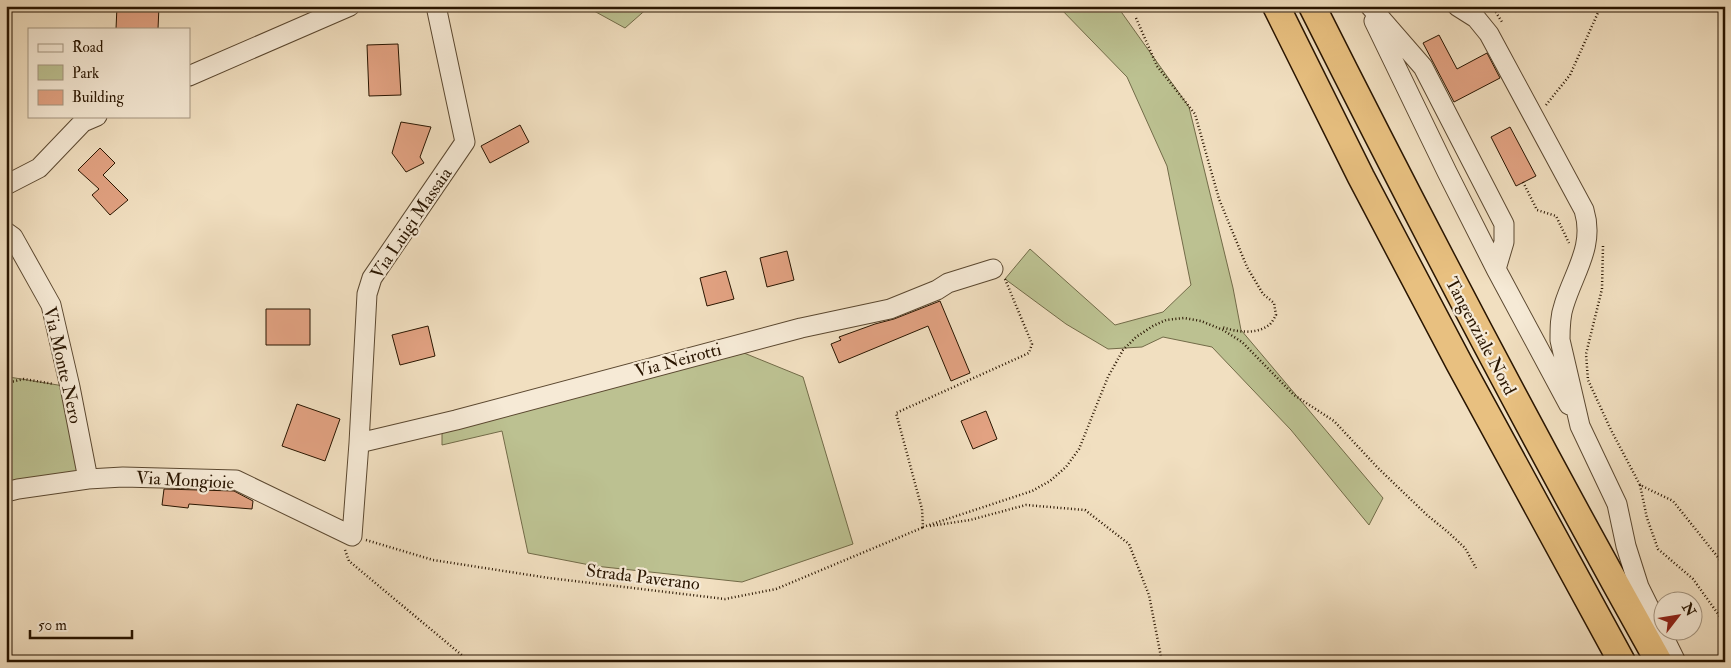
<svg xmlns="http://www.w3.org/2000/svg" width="1731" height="668" font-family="'IM FELL Double Pica',serif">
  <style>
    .green { fill: #bcc191; stroke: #726b48 }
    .building { fill: #e2a282; stroke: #291500 }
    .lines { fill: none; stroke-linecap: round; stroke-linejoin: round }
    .minor-casing { stroke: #5b4830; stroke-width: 21 }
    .highway-casing { stroke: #291500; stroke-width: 29 }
    .path { stroke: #291500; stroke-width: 2.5; stroke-dasharray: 1 2.5; stroke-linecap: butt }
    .minor { stroke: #f6ead6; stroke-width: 19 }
    .highway { stroke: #e8c080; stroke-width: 26 }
    .labels { text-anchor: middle; stroke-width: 4.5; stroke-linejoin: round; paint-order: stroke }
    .street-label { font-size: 18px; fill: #291500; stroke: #f6ead6 }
  </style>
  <rect width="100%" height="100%" fill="#f1dfc0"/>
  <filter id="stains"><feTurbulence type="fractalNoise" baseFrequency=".004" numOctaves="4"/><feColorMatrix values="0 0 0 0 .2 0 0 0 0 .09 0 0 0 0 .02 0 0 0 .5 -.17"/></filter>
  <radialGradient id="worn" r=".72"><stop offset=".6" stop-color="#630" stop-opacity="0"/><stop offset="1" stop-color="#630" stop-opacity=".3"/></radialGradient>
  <path class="green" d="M585,6h65l-25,22z
    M1058,6h59l72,101 44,181 8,42 142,168 -14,27 -78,-95 -79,-83 -49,-10 -21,10 -34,2 -42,-25 -61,-45 25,-30 85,76 48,-13 28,-27 -24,-119 -40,-89z
    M744,353l59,24 50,167 -111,38 -147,-16 -67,-13 -26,-122 -60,14v-14z
    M6,364l3,13 61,10 9,84 -73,21z"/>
  <path class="building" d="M117,6h42l-1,23h-42z
    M1439,35l18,34 30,-16 13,25 -46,24 -31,-59z
    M398,44l3,51 -32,1 -2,-51z
    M401,122l30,5 -11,30 4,6 -18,9 -14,-19z
    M520,125l9,17 -39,21 -9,-17z
    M1510,127l26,49 -20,10 -25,-49z
    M100,148l15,15 -12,12 25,25 -18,15 -18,-20 7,-6 -21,-19z
    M787,251l7,29 -27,7 -7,-29z
    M726,271l8,28 -27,7 -7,-28z
    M940,301l30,72 -19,8 -23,-55 -89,37 -8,-19 10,-4 -2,-3 36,-13 19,-5z
    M266,309h44v36h-44z
    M428,326l7,30 -35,9 -8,-30z
    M297,404l43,15 -15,42 -43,-15z
    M986,411l11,28 -24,10 -12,-28z
    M164,489l70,2 19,10 -1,8 -63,-5 -1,4 -26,-3z"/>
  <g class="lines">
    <defs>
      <path id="minor" d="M1370,6l53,61 81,157v18l-8,27 73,136
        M1457,6l19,12 13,16 95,176c11,36 -10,62 -20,95 -4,11 -4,23 -4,35l20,86 37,78 9,42 13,41 37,75
        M1374,21l73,151 49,97
        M189,76l161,-70
        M6,185l33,-17 44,-46 14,-6
        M6,232l7,5 38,68 19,82 18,92
        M359,443l97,-23 345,-92 89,-19 47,-19 11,-7 45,-14
        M6,492l12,-3 70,-10 35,-2 113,3 116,56 7,-93 8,-149 5,-16 93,-136 -29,-136"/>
      <path id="highway" d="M1276,6l85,171 98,186 163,299
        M1312,6c111,221 226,440 347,656"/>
    </defs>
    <use href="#minor" class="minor-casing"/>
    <use href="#highway" class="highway-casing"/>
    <path class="path" d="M1492,6l10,16
      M1136,18l21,48 38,48 24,85 28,68 16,27 11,9 2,12c-2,3 -4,8 -7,10 -13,10 -33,7 -47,2
      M1546,105l24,-30 31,-69
      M1523,182l14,28 19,6 13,27
      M1603,246l-1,43 -16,65 2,26 23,50 29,55 33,16 52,65
      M1005,279l27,65 -3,9 -133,60 26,96 1,18 109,-36 18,-10 16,-14 13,-18 29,-72 15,-27 13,-13 17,-11 13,-6 18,-2 17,3 22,9 19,12 52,53 40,26 44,47 49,47 22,18 16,15 11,20
      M6,383l18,-4 30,5
      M1640,485l7,33 11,31 35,30 28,39 4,3
      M930,526l40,-6 56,-15 59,5 44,34 20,51 13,67
      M366,540l67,20 116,18 176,21 51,-10 148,-62
      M345,550l4,11 121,101"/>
    <use href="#minor" class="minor"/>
    <use href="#highway" class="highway"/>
  </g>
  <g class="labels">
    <g class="street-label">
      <text transform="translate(411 223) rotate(-56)" y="6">Via Luigi Massaia</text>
      <text transform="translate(1481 336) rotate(62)" y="6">Tangenziale Nord</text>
      <text transform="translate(678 360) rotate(-15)" y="6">Via Neirotti</text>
      <text transform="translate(63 365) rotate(77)" y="6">Via Monte Nero</text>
      <text transform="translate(185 480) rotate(3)" y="6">Via Mongioie</text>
      <text transform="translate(643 577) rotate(7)" y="6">Strada Paverano</text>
    </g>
  </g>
  <rect width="1731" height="668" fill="none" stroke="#f1dfc0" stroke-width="25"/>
  <rect x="8" y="8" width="1716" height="653" fill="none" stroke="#291500" stroke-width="2.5"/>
  <rect x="12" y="12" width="1706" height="643" fill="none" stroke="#291500"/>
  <rect x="28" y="28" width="162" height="90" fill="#f6ead6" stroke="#a49580"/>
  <rect x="38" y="44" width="25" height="8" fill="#f6ead6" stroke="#a49580"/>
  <text x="72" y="52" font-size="15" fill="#291500">Road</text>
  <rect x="38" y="65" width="25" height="15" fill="#bcc191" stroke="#a49580"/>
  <text x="72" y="78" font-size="15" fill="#291500">Park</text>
  <rect x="38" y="90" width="25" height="15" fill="#e2a282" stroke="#a49580"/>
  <text x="72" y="102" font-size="15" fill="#291500">Building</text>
  <g transform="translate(1678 616) rotate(59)"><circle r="24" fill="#f6ead6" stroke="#a49580"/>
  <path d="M0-4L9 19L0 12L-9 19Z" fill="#8f2418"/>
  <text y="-8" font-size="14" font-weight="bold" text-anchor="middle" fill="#291500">N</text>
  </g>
  <path d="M30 630v8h102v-8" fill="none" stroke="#291500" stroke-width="2.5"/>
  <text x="38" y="630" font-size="15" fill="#291500" stroke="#f6ead6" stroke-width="4" paint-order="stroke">50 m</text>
  <rect width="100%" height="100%" filter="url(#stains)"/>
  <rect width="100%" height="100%" fill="url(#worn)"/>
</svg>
